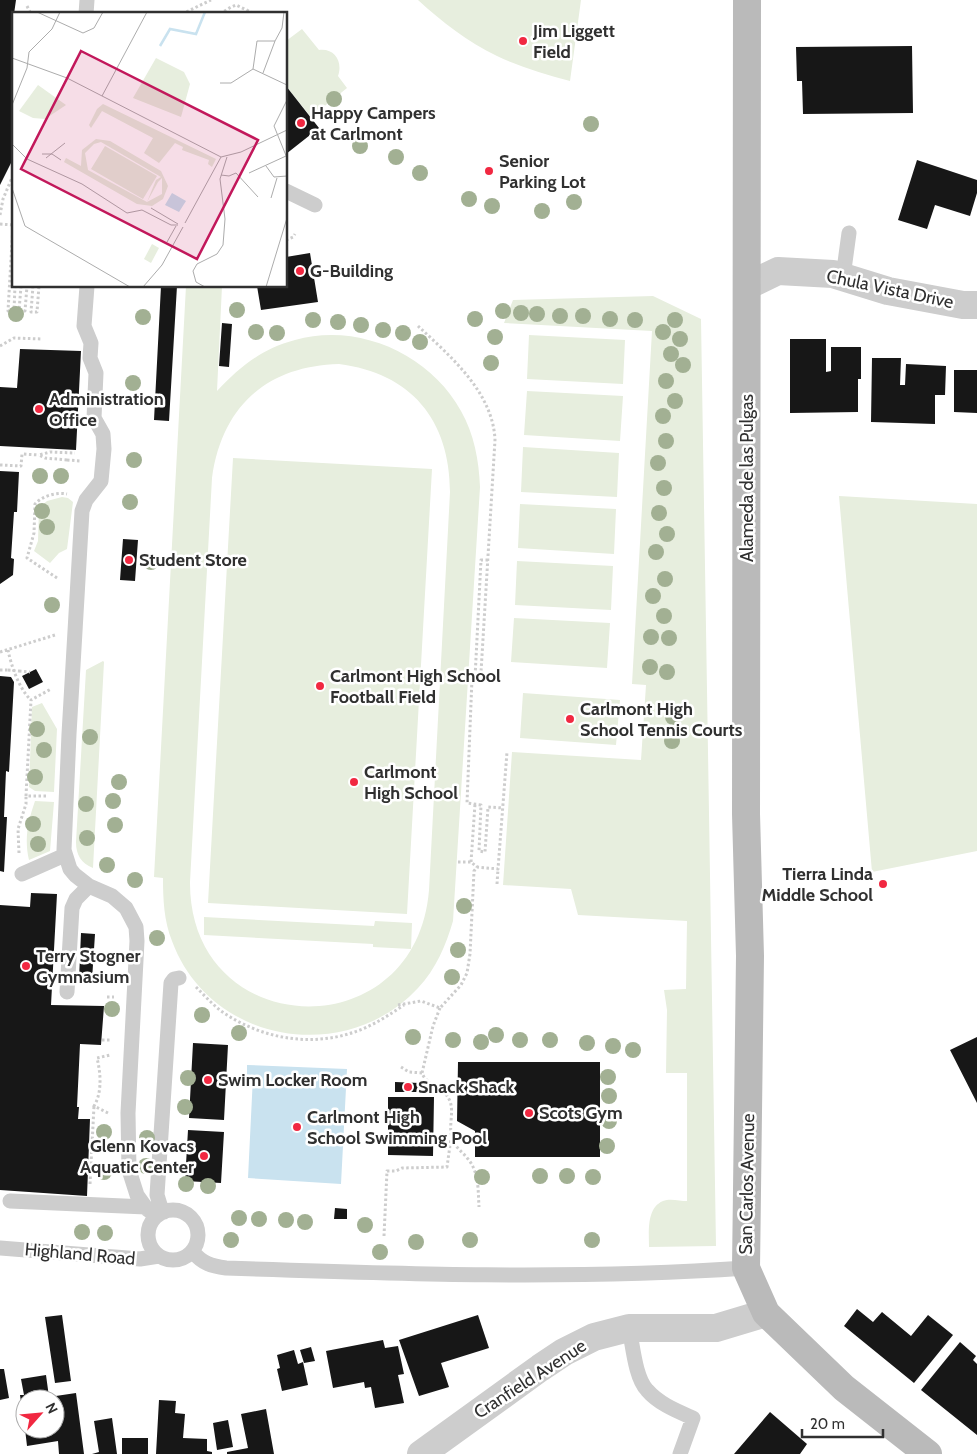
<svg xmlns="http://www.w3.org/2000/svg" width="977" height="1454" font-family="Cabin,sans-serif">
  <style>
    .green { fill: #e7eede; fill-rule: evenodd }
    .water { fill: #c9e2ef }
    .building { fill: #171717 }
    .lines { fill: none; stroke-linecap: round; stroke-linejoin: round }
    .path { stroke: #cdcdcd; stroke-width: 3; stroke-dasharray: 2.5 2.5; stroke-linecap: butt }
    .service { stroke: #cdcdcd; stroke-width: 15 }
    .minor { stroke: #cdcdcd; stroke-width: 28 }
    .secondary { stroke: #bababa; stroke-width: 28 }
    .path-bridge { stroke: #cdcdcd; stroke-width: 3; stroke-dasharray: 2.5 2.5; stroke-linecap: butt }
    .tree { fill: #a2b093 }
    .poi-dot { fill: #f12841; stroke: #fff; stroke-width: 2 }
    .labels { text-anchor: middle; stroke-width: 5; stroke-linejoin: round; paint-order: stroke }
    .poi-label { font-size: 18px; font-weight: bold; fill: #303030; stroke: #fff; text-anchor: start }
    .street-label { font-size: 18px; fill: #303030; stroke: #fff }
    .inset-river { fill: none; stroke: #c9e2ef; stroke-width: 2.5 }
    .inset-road { fill: none; stroke: #acacac; stroke-width: 1 }
    .view { fill: #c2185b; fill-opacity: 0.15; stroke: #c2185b; stroke-width: 2.5 }
    .inset-edge { fill: none; stroke: #303030; stroke-width: 2.5 }
  </style>
  <rect width="100%" height="100%" fill="#fff"/>
  <path class="green" d="M418,0h163l-11,81c-25,-7 -50,-14 -73,-25 -29,-14 -55,-34 -79,-56z
    M302,29l17,21c16,-2 24,12 19,26l9,12 -36,29 -25,-31v-45z
    M186,286h36l-5,105c23,-24 44,-42 78,-51 63,-18 135,14 166,71 13,23 18,49 19,76l-27,434c-7,24 -17,48 -35,67 -72,78 -208,56 -246,-47 -8,-20 -9,-41 -9,-63l-9,-1zM339,364c72,9 111,56 111,128l-21,398c-13,161 -240,152 -239,-8l22,-404c10,-72 55,-112 127,-114z
    M653,296l48,23 15,927 -67,1c0,-14 -3,-39 14,-46 7,-3 17,0 24,0v-128h-21l1,-63 -3,-20 22,-1 1,-68 -109,-6 -7,-26 -68,-4 9,-133 129,8 5,-75 -14,-1 20,-353 -148,-8 9,-23z
    M529,335l96,5 -2,44 -96,-5z
    M527,391l96,5 -3,45 -96,-6z
    M523,447l96,6 -2,44 -96,-5z
    M233,458l199,11 -25,445 -199,-11z
    M839,496l138,8v347l-105,21z
    M62,497l6,1 5,4 -6,47 -8,4 -9,10 -16,-12 4,-10 1,-33 8,-7z
    M520,504l96,5 -2,45 -96,-6z
    M517,561l96,5 -2,44 -96,-5z
    M514,618l96,5 -3,45 -96,-6z
    M103,661l1,1 -11,206c-12,-5 -17,-13 -17,-26l10,-172z
    M523,693l97,7 -4,45 -96,-7z
    M42,703l15,26 -3,63 -19,-1 -6,-4 3,-80z
    M35,801l19,1 -4,49 -21,9c-5,-21 -1,-39 6,-59z
    M204,917l170,9 1,-5 37,2 -1,26 -38,-2v-3l-169,-9z"/>
  <path class="water" d="M247,1065l100,4 -6,115 -93,-6 5,-102 -6,-1z"/>
  <path class="building" d="M0,0h16l-2,14v143l-14,28z
    M912,46l1,67 -110,1 -1,-33h-5l-1,-34z
    M286,86l33,42 -33,26z
    M917,160l60,20v13l-7,23 -35,-11 -8,24 -29,-9z
    M310,253l8,49 -57,8 -4,-24h29v-29z
    M161,286h16l-8,135 -15,-1z
    M222,323l10,1 -3,43 -10,-1z
    M790,339h36v33l5,-1v-24h30v32h-3v33l-68,1z
    M20,349l61,2 -5,99 -76,-4v-59l17,1z
    M872,358h29l-1,27h5l1,-21 40,2 -1,29h-10v29l-64,-2z
    M954,370h23v43l-23,-1z
    M0,471l19,1 -2,40h-3l-3,46 3,1 -1,16 -13,9z
    M123,539l15,1 -3,41 -15,-1z
    M36,669l7,13 -14,7 -7,-13z
    M0,676l11,1 3,5 -5,90 -3,-1 -2,46h3l-3,55 -4,-1z
    M31,893l26,1 -6,111 53,1 -3,39 -21,-1 -3,63h2l-1,12h12l-3,77 -87,-6v-285l30,2z
    M81,933l14,1 -3,46 -13,-1z
    M977,1037v66l-27,-53z
    M193,1043l35,2 -4,75 -35,-2z
    M458,1062h142v95h-125v-26l-18,-10z
    M395,1082l25,1v9h-25z
    M388,1097h46l-1,59 -45,-1z
    M188,1130l36,2 -3,51 -36,-2z
    M335,1208l12,1v10h-13z
    M857,1309l16,13 9,-10 29,24 17,-21 25,20 -39,48 -70,-57z
    M62,1315l9,66 -16,2 -10,-66z
    M478,1315l11,33 -48,15 8,24 -30,9 -20,-56z
    M383,1340l2,8 13,-2 6,28 -6,1 6,28 -29,5 -4,-21 -6,1 -1,-6 -31,6 -7,-37z
    M960,1342l16,14 -3,4 4,4v71l-56,-45z
    M311,1347l4,14 -11,2 -4,-13z
    M294,1350l4,14 5,-2 5,23 -26,6 -5,-22 3,-1 -3,-13z
    M0,1369h4l5,29 -9,2z
    M46,1375l3,22 27,-4 8,61h-25l-1,-13 -31,5 -2,-17h30v-30h-30l-1,24 -4,-28h4l-3,-16z
    M159,1400l17,1 -1,12 10,1 -2,24 24,1v12l5,1v2h-56z
    M266,1409l8,45h-47v-2l21,-4 -7,-34z
    M770,1412l37,32 -7,10h-66z
    M112,1418l5,36h-25l7,-2 -5,-31z
    M228,1420l5,27 -16,3 -4,-27z
    M122,1438h26v16h-26z"/>
  <g class="lines">
    <path class="path" d="M27,6l4,8
      M182,14l29,-14
      M220,14l11,-7 5,-2 19,9
      M0,215l3,-16 11,-26
      M0,224l13,1
      M13,225l-5,86h6l1,-25
      M286,240l7,-3 2,-3
      M21,286l-2,25h6l2,-25
      M33,286l-2,26h6l2,-26
      M418,326c32,30 75,66 77,114l-14,232
      M0,346l14,-8 28,1
      M67,460l-22,-2 -6,-3 11,-3 25,1
      M0,465l21,1 1,-12 17,1
      M488,560h-7l-6,118h-3l-5,125 14,2 -2,46 6,1 3,-45 15,1
      M57,578l-30,-20 7,-25 1,-29c7,-8 21,-12 32,-10
      M8,650c3,15 11,39 23,50
      M0,652l55,-17
      M0,670h8
      M19,671l11,1
      M46,796h-20l5,-96 20,-11
      M19,853l-1,-24 8,-25v-8
      M458,862h13l6,5
      M471,862l4,-58
      M497,884l1,-15
      M196,987c8,8 16,17 25,24 43,30 98,38 146,16 13,-6 25,-14 37,-22
      M107,997h7
      M398,1005l23,-4 19,7 21,-23 6,-12 3,-19 4,-83 3,-4 21,2 9,-117
      M440,1008l-7,18 -11,47c5,13 21,14 27,26 6,11 -1,27 3,38 2,10 10,14 16,22 11,13 10,31 11,48
      M102,1040h9
      M401,1067l8,5 13,1
      M108,1113l-14,-7c8,-13 7,-32 3,-48l13,-3
      M90,1184l4,-78
      M384,1236l3,-65h9l6,-3 45,-1 4,-29"/>
    <path class="service" d="M86,14l1,-14
      M286,191l29,14
      M843,277l6,-44
      M87,286l-3,40 7,17 -1,15 6,15 -2,45 9,16 1,15 -3,32 -15,19 -4,11 -13,223 -5,116 6,19 5,6 14,11 23,10 14,12 10,19 1,14 -9,172 1,57 8,25 10,14 10,7
      M22,874l43,-19
      M67,992l5,-84 4,-9 13,-13
      M10,1201l136,6
      M148 1235a25 25 0 1 1 50 0a25 25 0 1 1-50 0Z
      M164,1212l-3,-4 -4,-13 14,-212 3,-4 5,-1
      M0,1248l140,11 19,-3
      M193,1252c9,11 18,14 33,16 173,6 347,12 520,0
      M629,1328c4,18 6,49 18,62 12,14 30,21 46,28l-13,36"/>
    <path class="minor" d="M747,286l31,-15 55,3 55,17 75,14h14
      M421,1454l119,-86 24,-16 30,-15 35,-9h87l50,-15"/>
    <path class="secondary" d="M747,0l-1,814 4,142 -4,312 20,45 78,75 84,66"/>
    <path class="path-bridge" d="M67,460l14,1
      M8,670l11,1"/>
  </g>
  <g class="tree">
    <circle cx="334" cy="99" r="8"/>
    <circle cx="591" cy="124" r="8"/>
    <circle cx="360" cy="146" r="8"/>
    <circle cx="396" cy="157" r="8"/>
    <circle cx="420" cy="173" r="8"/>
    <circle cx="469" cy="199" r="8"/>
    <circle cx="574" cy="202" r="8"/>
    <circle cx="492" cy="206" r="8"/>
    <circle cx="542" cy="211" r="8"/>
    <circle cx="237" cy="310" r="8"/>
    <circle cx="503" cy="311" r="8"/>
    <circle cx="521" cy="313" r="8"/>
    <circle cx="16" cy="314" r="8"/>
    <circle cx="537" cy="314" r="8"/>
    <circle cx="560" cy="316" r="8"/>
    <circle cx="583" cy="316" r="8"/>
    <circle cx="143" cy="317" r="8"/>
    <circle cx="475" cy="319" r="8"/>
    <circle cx="610" cy="319" r="8"/>
    <circle cx="313" cy="320" r="8"/>
    <circle cx="635" cy="320" r="8"/>
    <circle cx="675" cy="320" r="8"/>
    <circle cx="338" cy="322" r="8"/>
    <circle cx="361" cy="325" r="8"/>
    <circle cx="383" cy="330" r="8"/>
    <circle cx="256" cy="332" r="8"/>
    <circle cx="663" cy="332" r="8"/>
    <circle cx="277" cy="333" r="8"/>
    <circle cx="403" cy="333" r="8"/>
    <circle cx="495" cy="337" r="8"/>
    <circle cx="680" cy="339" r="8"/>
    <circle cx="420" cy="342" r="8"/>
    <circle cx="671" cy="354" r="8"/>
    <circle cx="491" cy="363" r="8"/>
    <circle cx="683" cy="365" r="8"/>
    <circle cx="666" cy="381" r="8"/>
    <circle cx="133" cy="383" r="8"/>
    <circle cx="675" cy="401" r="8"/>
    <circle cx="663" cy="416" r="8"/>
    <circle cx="666" cy="441" r="8"/>
    <circle cx="134" cy="460" r="8"/>
    <circle cx="658" cy="463" r="8"/>
    <circle cx="40" cy="476" r="8"/>
    <circle cx="61" cy="476" r="8"/>
    <circle cx="664" cy="488" r="8"/>
    <circle cx="130" cy="502" r="8"/>
    <circle cx="42" cy="511" r="8"/>
    <circle cx="659" cy="513" r="8"/>
    <circle cx="47" cy="527" r="8"/>
    <circle cx="667" cy="534" r="8"/>
    <circle cx="656" cy="552" r="8"/>
    <circle cx="151" cy="562" r="8"/>
    <circle cx="665" cy="579" r="8"/>
    <circle cx="653" cy="596" r="8"/>
    <circle cx="52" cy="605" r="8"/>
    <circle cx="664" cy="616" r="8"/>
    <circle cx="651" cy="637" r="8"/>
    <circle cx="669" cy="638" r="8"/>
    <circle cx="650" cy="667" r="8"/>
    <circle cx="667" cy="672" r="8"/>
    <circle cx="673" cy="717" r="8"/>
    <circle cx="37" cy="729" r="8"/>
    <circle cx="90" cy="737" r="8"/>
    <circle cx="672" cy="741" r="8"/>
    <circle cx="44" cy="750" r="8"/>
    <circle cx="35" cy="777" r="8"/>
    <circle cx="119" cy="782" r="8"/>
    <circle cx="113" cy="801" r="8"/>
    <circle cx="86" cy="804" r="8"/>
    <circle cx="33" cy="824" r="8"/>
    <circle cx="115" cy="825" r="8"/>
    <circle cx="87" cy="838" r="8"/>
    <circle cx="38" cy="844" r="8"/>
    <circle cx="107" cy="865" r="8"/>
    <circle cx="135" cy="880" r="8"/>
    <circle cx="464" cy="906" r="8"/>
    <circle cx="157" cy="938" r="8"/>
    <circle cx="458" cy="950" r="8"/>
    <circle cx="452" cy="977" r="8"/>
    <circle cx="112" cy="1009" r="8"/>
    <circle cx="202" cy="1015" r="8"/>
    <circle cx="239" cy="1033" r="8"/>
    <circle cx="496" cy="1035" r="8"/>
    <circle cx="413" cy="1037" r="8"/>
    <circle cx="453" cy="1040" r="8"/>
    <circle cx="520" cy="1040" r="8"/>
    <circle cx="550" cy="1040" r="8"/>
    <circle cx="481" cy="1042" r="8"/>
    <circle cx="587" cy="1043" r="8"/>
    <circle cx="613" cy="1046" r="8"/>
    <circle cx="633" cy="1050" r="8"/>
    <circle cx="608" cy="1077" r="8"/>
    <circle cx="188" cy="1078" r="8"/>
    <circle cx="609" cy="1096" r="8"/>
    <circle cx="185" cy="1107" r="8"/>
    <circle cx="609" cy="1121" r="8"/>
    <circle cx="104" cy="1132" r="8"/>
    <circle cx="147" cy="1138" r="8"/>
    <circle cx="607" cy="1146" r="8"/>
    <circle cx="146" cy="1166" r="8"/>
    <circle cx="104" cy="1172" r="8"/>
    <circle cx="540" cy="1176" r="8"/>
    <circle cx="567" cy="1176" r="8"/>
    <circle cx="482" cy="1177" r="8"/>
    <circle cx="593" cy="1177" r="8"/>
    <circle cx="186" cy="1184" r="8"/>
    <circle cx="208" cy="1186" r="8"/>
    <circle cx="239" cy="1218" r="8"/>
    <circle cx="259" cy="1219" r="8"/>
    <circle cx="286" cy="1220" r="8"/>
    <circle cx="305" cy="1222" r="8"/>
    <circle cx="365" cy="1225" r="8"/>
    <circle cx="82" cy="1232" r="8"/>
    <circle cx="105" cy="1233" r="8"/>
    <circle cx="231" cy="1240" r="8"/>
    <circle cx="470" cy="1240" r="8"/>
    <circle cx="592" cy="1240" r="8"/>
    <circle cx="416" cy="1242" r="8"/>
    <circle cx="380" cy="1252" r="8"/>
  </g>
  <g class="poi-dot">
    <circle cx="523" cy="41" r="5"/>
    <circle cx="301" cy="123" r="5"/>
    <circle cx="489" cy="171" r="5"/>
    <circle cx="300" cy="271" r="5"/>
    <circle cx="39" cy="409" r="5"/>
    <circle cx="129" cy="560" r="5"/>
    <circle cx="320" cy="686" r="5"/>
    <circle cx="570" cy="719" r="5"/>
    <circle cx="354" cy="782" r="5"/>
    <circle cx="883" cy="884" r="5"/>
    <circle cx="26" cy="966" r="5"/>
    <circle cx="208" cy="1080" r="5"/>
    <circle cx="408" cy="1087" r="5"/>
    <circle cx="529" cy="1113" r="5"/>
    <circle cx="297" cy="1127" r="5"/>
    <circle cx="204" cy="1156" r="5"/>
  </g>
  <g class="labels">
    <g class="poi-label">
      <text x="533" y="37">Jim Liggett<tspan x="533" dy="21">Field</tspan></text>
      <text x="311" y="119">Happy Campers<tspan x="311" dy="21">at Carlmont</tspan></text>
      <text x="499" y="167">Senior<tspan x="499" dy="21">Parking Lot</tspan></text>
      <text x="310" y="277">G-Building</text>
      <text x="49" y="405">Administration<tspan x="49" dy="21">Office</tspan></text>
      <text x="139" y="566">Student Store</text>
      <text x="330" y="682">Carlmont High School<tspan x="330" dy="21">Football Field</tspan></text>
      <text x="580" y="715">Carlmont High<tspan x="580" dy="21">School Tennis Courts</tspan></text>
      <text x="364" y="778">Carlmont<tspan x="364" dy="21">High School</tspan></text>
      <text x="873" y="880" text-anchor="end">Tierra Linda<tspan x="873" dy="21">Middle School</tspan></text>
      <text x="36" y="962">Terry Stogner<tspan x="36" dy="21">Gymnasium</tspan></text>
      <text x="218" y="1086">Swim Locker Room</text>
      <text x="418" y="1093">Snack Shack</text>
      <text x="539" y="1119">Scots Gym</text>
      <text x="307" y="1123">Carlmont High<tspan x="307" dy="21">School Swimming Pool</tspan></text>
      <text x="194" y="1152" text-anchor="end">Glenn Kovacs<tspan x="194" dy="21">Aquatic Center</tspan></text>
    </g>
    <g class="street-label">
      <text transform="translate(890 289) rotate(12)" y="6">Chula Vista Drive</text>
      <text transform="translate(747 478) rotate(-90)" y="6">Alameda de las Pulgas</text>
      <text transform="translate(747 1184) rotate(-89)" y="6">San Carlos Avenue</text>
      <text transform="translate(80 1254) rotate(5)" y="6">Highland Road</text>
      <text transform="translate(530 1379) rotate(-33)" y="6">Cranfield Avenue</text>
    </g>
  </g>
  <g transform="translate(12 12)">
    <rect width="275" height="275" fill="#fff"/>
    <path d="M144,46l28,14 6,12 -9,33 -48,-19zM26,73l28,20 -21,14 -12,-1 -14,-7zM91,92l113,55 -4,8 -4,-3 1,-4 -27,-10 1,-3 -8,-4 -16,20 -15,-10 9,-15 -51,-27 -11,17 -2,-3 8,-16zM84,127l14,2 51,30 7,15 -5,13 -11,7 -15,-2 -73,-42 2,-4 15,8 1,-16zM89,130l60,35 -5,3 -9,22 -59,-32 -3,-17 9,-9zM150,166v16l-15,8 11,-20zM93,134l52,30 -14,23 -52,-30zM140,232l7,4 -8,15 -7,-4z" fill="#e7eede" fill-rule="evenodd"/>
    <path d="M160,181l14,8 -7,11 -14,-7z" fill="#c9e2ef"/>
    <path class="inset-river" d="M148,34l10,-17 26,5 9,-22"/>
    <path class="inset-road" d="M25,0l46,21 11,-5 9,-16M263,29l7,-13 2,-16M0,46l55,20 154,79 20,-5 46,-22M241,57l34,16M208,71h11l22,-14 4,-28h18l-12,32M90,84l45,-84M275,88l-13,26 13,32M0,93l15,-37 2,-16 23,-23 8,-17M0,132l15,15 55,25 45,29 15,-3 29,15h7M30,142h10l9,6M34,146l19,-15M254,154l8,11 13,-1M237,161l37,-17M209,163l8,1 7,-3 22,24M0,176l13,38 105,61M259,186l6,-20M139,196l27,16M173,211l36,-66M155,230l9,-16M131,275l19,-22 21,-38M193,275l-9,-5 -3,-11 4,-7 20,-10 6,-9 2,-26 -5,-40 7,-22M254,275l21,-69"/>
    <path class="view" d="M69,39l177,89 -61,119 -176,-90z"/>
    <rect width="275" height="275" class="inset-edge"/>
  </g>
  <g transform="translate(40 1414) rotate(63)"><circle r="24" fill="#ffffff" stroke="#acacac"/>
  <path d="M0-4L9 19L0 12L-9 19Z" fill="#f12841"/>
  <text y="-8" font-size="14" font-weight="bold" text-anchor="middle" fill="#303030">N</text>
  </g>
  <path d="M802 1429v8h81v-8" fill="none" stroke="#303030" stroke-width="2.5"/>
  <text x="810" y="1429" font-size="15" fill="#303030" stroke="#ffffff" stroke-width="4" paint-order="stroke">20 m</text>
</svg>
